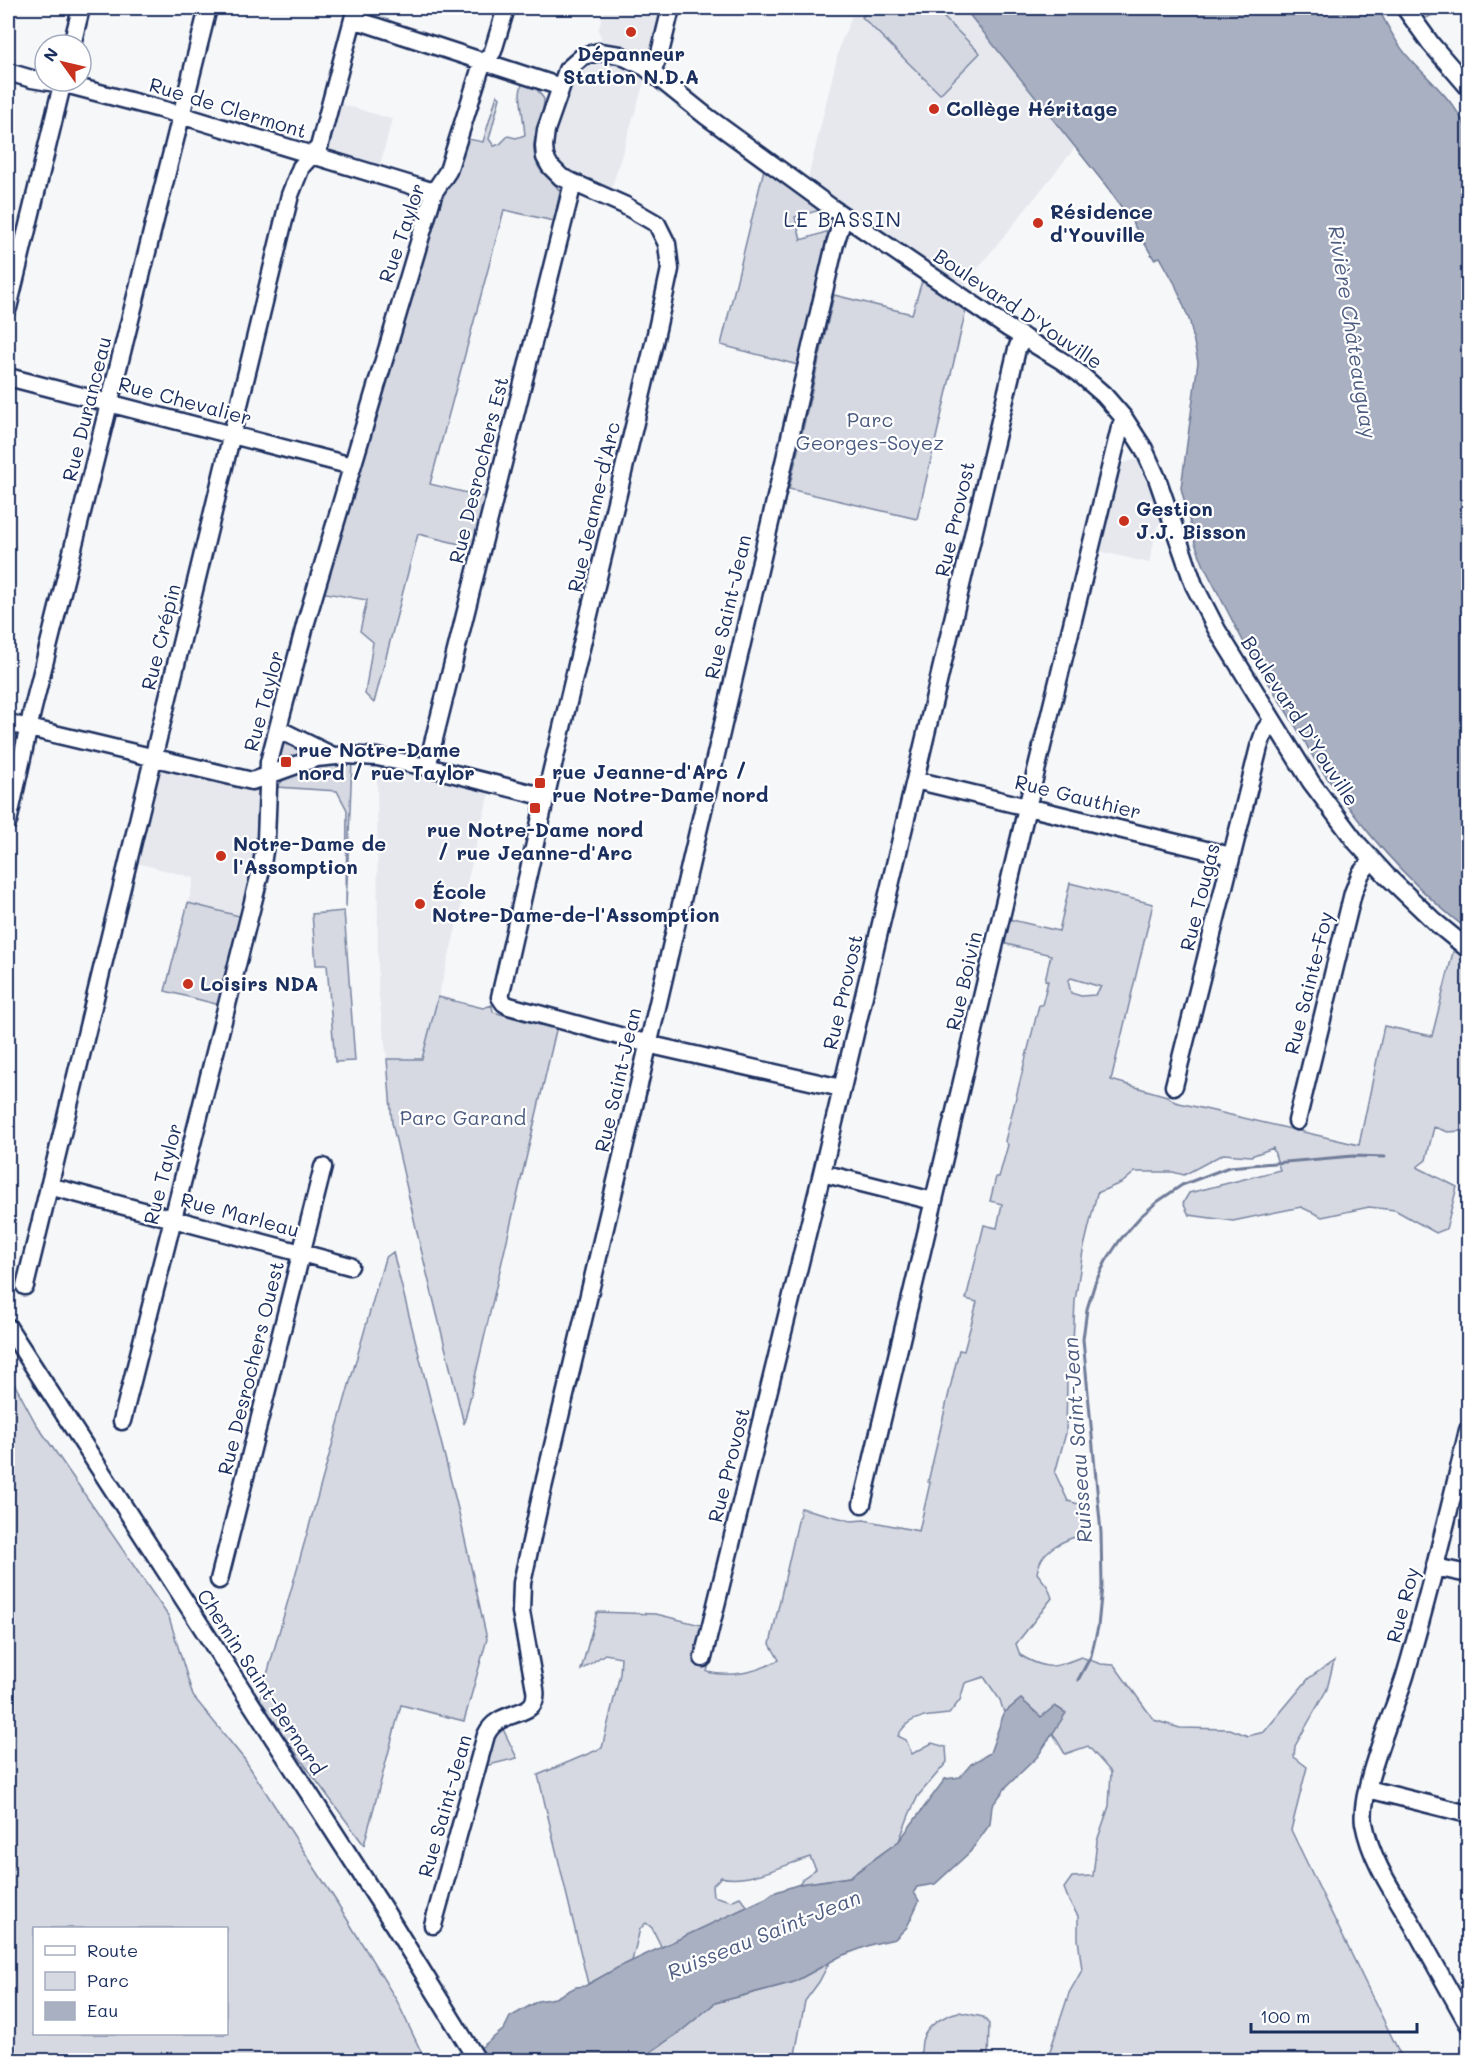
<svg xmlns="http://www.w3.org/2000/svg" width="1476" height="2068" font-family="Mali,sans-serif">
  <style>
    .built { fill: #e6e8ee }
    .green { fill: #d6d9e2; stroke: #7884a0; stroke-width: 1.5; fill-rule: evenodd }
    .water { fill: #a9b0c1; stroke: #707c99; stroke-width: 1.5 }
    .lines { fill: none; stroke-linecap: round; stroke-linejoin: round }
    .stream { stroke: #707c99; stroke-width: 3 }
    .minor-casing { stroke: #1b2f5e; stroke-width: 21 }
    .minor { stroke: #fff; stroke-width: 16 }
    .poi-dot { fill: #c8321e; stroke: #fff; stroke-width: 2 }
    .labels { text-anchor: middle; stroke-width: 4.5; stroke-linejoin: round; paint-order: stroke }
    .poi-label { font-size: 20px; font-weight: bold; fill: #1b2f5e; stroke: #fff; text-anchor: start }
    .street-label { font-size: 20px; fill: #1b2f5e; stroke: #fff }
    .park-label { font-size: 20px; fill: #4a5a7f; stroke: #fff }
    .neighbourhood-label { font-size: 21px; letter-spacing: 1.5px; fill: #1b2f5e; stroke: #fff }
    .water-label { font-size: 21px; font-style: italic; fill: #4d5c81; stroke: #fff }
  </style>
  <rect width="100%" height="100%" fill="#f6f7f9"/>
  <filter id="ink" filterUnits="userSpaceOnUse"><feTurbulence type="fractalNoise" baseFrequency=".0167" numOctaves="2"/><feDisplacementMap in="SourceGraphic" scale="12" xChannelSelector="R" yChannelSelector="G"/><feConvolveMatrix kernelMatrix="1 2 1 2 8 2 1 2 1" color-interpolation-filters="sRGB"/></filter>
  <g filter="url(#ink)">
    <path class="built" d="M605,8h60l-12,38 -3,4 -8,3 -6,-3 -2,3 -11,-5 -23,-3 1,-9 -3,-5z
      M855,8h109l111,140 -113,140 -154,-110 32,-133z
      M595,63h11l17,4 22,12 -34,111 -40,-19 -12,-10 -5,-13 -1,-6 21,-64 9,-10z
      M341,104l51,15 -13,50 -51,-18z
      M1135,459l5,3 5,8 18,53 -5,2 -9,38 -54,-13 22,-80h3l4,-7z
      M8,734l11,3 -11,63z
      M377,763l113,26 -38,155 -30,115h-35l-9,-69z
      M159,769l103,21 -4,59 -15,68 -55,-14 6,-25 -61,-16 24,-90z"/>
    <path class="green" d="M871,8h63l46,45 -40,41 -78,-77z
      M1411,8h42l-10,1 -22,12z
      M522,83l14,5 8,11c0,25 -18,40 -6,67 5,11 17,15 22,26l-6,29 -50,-11 -74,274 58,14 -12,50 -58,-14 -44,169 -9,-9 8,-52 -13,-11 7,-31 -47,-8 120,-396 23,-58 20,4 14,-47 3,3 -11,41 5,7 6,-2 8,-8 8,2 9,-3 -5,-42z
      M764,169l56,41 -25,7 6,23 28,-9 -31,134 -77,-20z
      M922,281l44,29 -49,209 -128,-30 45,-194 78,19z
      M288,741l18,10 -1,1 -19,9 -5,-1 -2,-4 2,-11z
      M352,762l-6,145 1,-97 -10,-19 -60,-4 8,-9 18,-7 5,6 7,-2 -2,-8 9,-3z
      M1070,883l83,21 -42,176 56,16 8,6 184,43 25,-119 48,10 22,-88 14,12v174l-7,-3 -13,1 -14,-5 -8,33 -9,7 40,20 -11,42 -10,4 -41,-23 -26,-3 -47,10 -21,-10 -68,14 -44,-6 -6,-12 6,-10 91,-23 -7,-22 -22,8 -28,-2 -39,21 -11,-3h-38l-12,10 -26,11 -14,58 -8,50 -2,42 -6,37 -1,53 -11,40 13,28 18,5v13l-6,16c-20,7 -40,15 -43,38l11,14 4,11 -36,46 4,11c27,16 33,13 61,2l20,7 13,1 40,55 26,8 50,1 18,7 16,-4 45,-54 25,-17 -7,28 -32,57 -1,11 13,10 -16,63 112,230h-356l22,-67 13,-23 -4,-31v-23l-9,-15 -5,-13 8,-11 21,-1 4,-35 12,-35 2,-34 -23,-26 -23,8 -13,-22 13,-19 -7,-5 -17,9 -20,-18 -17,14 -4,-13 -16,-23 -19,6 -5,17 -11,14c-22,3 -40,0 -51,22l8,4 6,14 20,-11 14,4 1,15 -29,34 -9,19 -10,26 -50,36 -49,7 2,-5 14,-10 -6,-12c-26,8 -63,27 -89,20l-9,9 1,10 18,5 9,-4 8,10 -86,41 -10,-20 -6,-5 -6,6 -8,32 -44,23 -50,-209 64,-27 18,-74 1,-17 -16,-3 -24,16 16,-58 59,2 49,12 4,37 -2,9c24,6 50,0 72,-12l-9,-16 31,-136 50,13 13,-1 55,11 11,-48 -2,-1 31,-132 5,1 13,-49 -11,-3 18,-74 13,3 5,-24 -12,-3 6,-24h3l9,-32 -3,-4 34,-136h3l6,-24 -3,-1 6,-25 -49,-12 6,-24 51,12zM1071,978l30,9 -6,8 -14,1 -10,-3 -3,-12z
      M188,903l55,14 -23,88 -55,-14z
      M344,911l11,150 -20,1 -8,-97h-11l-4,-51z
      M438,997l45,11 9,-3 1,7 57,16 7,-2 -93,398 -45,-183 -27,-118 -5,-64h35z
      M393,1252l66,261 28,126 -23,82 -63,-16 -37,140 -105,-142 126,-445z
      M8,1372l27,50 134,195 24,79 52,64 91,141 61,100 28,59h-417zM34,1928h192v106h-192z
      M501,1725l16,33 -36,9 5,-16z
      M829,1963l-10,19 -14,19 -11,59h-170l19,-3 37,-25 35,-29 79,-21z
      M959,2012l24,5 6,7 -1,36h-67c0,-6 0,-13 1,-19 4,-16 23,-26 37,-29z"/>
    <path class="water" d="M964,8h414c9,17 19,37 32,51 22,24 46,43 58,73v798c-49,-38 -90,-82 -126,-132 -14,-19 -28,-36 -38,-58l-60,-97 -40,-77 -9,-23 -14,-55 17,-126 -8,-40 -15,-38 -15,-27 -6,2 -22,-37 -25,-35z
      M1021,1699l20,18 14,-11 11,7 -28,43 -31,30 -15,20 -2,18 -20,28 -35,32 -18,3 -3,5 5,9 -12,26 -12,12 -22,5 -32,12 -47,26 -79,21 -35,29 -37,25 -19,3h-168l6,-5 2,3 19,-12 21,-17 6,-12 28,-16 17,-3 21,-11 9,-1 32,-18 149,-70 7,-5 27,-9 50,-7 49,-36 46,-62 15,-2 11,-13 19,-11 14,-40z"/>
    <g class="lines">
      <path class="stream" d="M1078,1680l13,-24 7,-29 4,-41 -1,-53 -18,-194 4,-30 8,-26 11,-22 14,-21 20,-23 17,-15 25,-17 47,-18 124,-11 32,1"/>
      <defs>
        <path id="minor" d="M1405,8l26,36 37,43
          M353,19l208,68
          M72,45l9,-37
          M8,72l24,7 41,7 91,24 270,82
          M652,72l8,-19 11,-45
          M8,308l55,-227
          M8,377l344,89
          M8,723l244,58 64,-23 31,-3 30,2 50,10 119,30
          M278,729l53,26
          M427,767l146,-584
          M915,780l316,76
          M8,822l24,-110 176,-704
          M1174,1086l85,-339 6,-17 7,-9
          M841,1088l-181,-41 -151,-41 -5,-3 -4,-6 49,-215 105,-439 16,-74 -3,-25 -10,-20 -33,-19 -63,-28 -11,-11 -5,-9 -1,-11 2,-16 21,-60 16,-14 16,-4 21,3 25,12 61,49 126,92 176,120 54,33 18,13 24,21 20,23 20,31 13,29 37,107 23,45 94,152 45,60 31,34 48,46 33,27
          M1297,1121l56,-228 8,-20 11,-13
          M822,1173l111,28
          M49,1186l301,80
          M25,1286l265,-1091 11,-28 18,-20 37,-139
          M8,1327l377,584 92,149
          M122,1421l139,-551 5,-31 3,-77 37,-140 128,-430 14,-21 32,-101 13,-19 13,-43
          M1468,1430c-19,82 -39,165 -63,246 -11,35 -46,114 -41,147 7,38 30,70 49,102 18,33 37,66 55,99
          M862,1504l162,-684 96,-392 4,-10
          M1435,1567l33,7
          M219,1580l104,-413
          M703,1658l119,-485 181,-765 14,-59 5,-13
          M1368,1789l100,25
          M433,1925l53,-190c13,-29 54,-14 49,-46l-14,-77 1,-29 19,-87 93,-390 201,-862 6,-19 5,-7"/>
      </defs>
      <use href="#minor" class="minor-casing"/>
      <use href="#minor" class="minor"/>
    </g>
  </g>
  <g class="poi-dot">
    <circle cx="631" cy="32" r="6"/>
    <circle cx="934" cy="109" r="6"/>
    <circle cx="1038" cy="223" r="6"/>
    <circle cx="1124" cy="521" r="6"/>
    <rect x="280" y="756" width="12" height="12" rx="3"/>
    <rect x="534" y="777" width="12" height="12" rx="3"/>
    <rect x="529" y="802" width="12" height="12" rx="3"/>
    <circle cx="221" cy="856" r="6"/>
    <circle cx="420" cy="904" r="6"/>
    <circle cx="188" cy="984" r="6"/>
  </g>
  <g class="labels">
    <g class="poi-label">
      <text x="631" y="61" text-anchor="middle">Dépanneur<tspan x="631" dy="23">Station N.D.A</tspan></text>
      <text x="946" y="116">Collège Héritage</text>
      <text x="1050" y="219">Résidence<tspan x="1050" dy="23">d'Youville</tspan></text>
      <text x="1136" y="516">Gestion<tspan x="1136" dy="23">J.J. Bisson</tspan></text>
      <text x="298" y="757">rue Notre-Dame<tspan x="298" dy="23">nord / rue Taylor</tspan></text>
      <text x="552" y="779">rue Jeanne-d'Arc /<tspan x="552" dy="23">rue Notre-Dame nord</tspan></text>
      <text x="535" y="837" text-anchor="middle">rue Notre-Dame nord<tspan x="535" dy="23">/ rue Jeanne-d'Arc</tspan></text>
      <text x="233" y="851">Notre-Dame de<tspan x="233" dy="23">l'Assomption</tspan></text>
      <text x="432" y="899">École<tspan x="432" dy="23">Notre-Dame-de-l'Assomption</tspan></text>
      <text x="200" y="991">Loisirs NDA</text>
    </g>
    <g class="street-label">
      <text transform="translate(228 108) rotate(17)" y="7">Rue de Clermont</text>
      <text transform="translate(402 233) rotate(-71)" y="7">Rue Taylor</text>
      <text transform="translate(1018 309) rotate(34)" y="7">Boulevard D'Youville</text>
      <text transform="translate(185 401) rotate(15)" y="7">Rue Chevalier</text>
      <text transform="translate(87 409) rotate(-76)" y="7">Rue Duranceau</text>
      <text transform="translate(479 470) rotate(-76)" y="7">Rue Desrochers Est</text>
      <text transform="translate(594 507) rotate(-77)" y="7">Rue Jeanne-d'Arc</text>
      <text transform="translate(955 519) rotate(-77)" y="7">Rue Provost</text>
      <text transform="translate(728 607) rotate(-77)" y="7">Rue Saint-Jean</text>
      <text transform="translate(161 637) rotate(-76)" y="7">Rue Crépin</text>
      <text transform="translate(264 701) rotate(-75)" y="7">Rue Taylor</text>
      <text transform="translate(1300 721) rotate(57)" y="7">Boulevard D'Youville</text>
      <text transform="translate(1078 797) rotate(14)" y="7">Rue Gauthier</text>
      <text transform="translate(1200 897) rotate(-76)" y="7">Rue Tougas</text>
      <text transform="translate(964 981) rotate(-77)" y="7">Rue Boivin</text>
      <text transform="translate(1309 983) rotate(-76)" y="7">Rue Sainte-Foy</text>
      <text transform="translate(843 992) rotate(-77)" y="7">Rue Provost</text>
      <text transform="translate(618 1080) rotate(-77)" y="7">Rue Saint-Jean</text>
      <text transform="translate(163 1174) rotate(-76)" y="7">Rue Taylor</text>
      <text transform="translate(240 1215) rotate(15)" y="7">Rue Marleau</text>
      <text transform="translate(251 1368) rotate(-76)" y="7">Rue Desrochers Ouest</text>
      <text transform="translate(729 1465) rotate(-76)" y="7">Rue Provost</text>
      <text transform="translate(1403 1605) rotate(-75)" y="7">Rue Roy</text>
      <text transform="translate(261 1682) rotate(57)" y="7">Chemin Saint-Bernard</text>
      <text transform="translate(445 1806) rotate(-74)" y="7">Rue Saint-Jean</text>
    </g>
    <g class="park-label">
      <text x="870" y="427">Parc<tspan x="870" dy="23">Georges-Soyez</tspan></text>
      <text x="463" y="1125">Parc Garand</text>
    </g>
    <g class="neighbourhood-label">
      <text x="843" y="227">LE BASSIN</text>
    </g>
    <g class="water-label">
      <text transform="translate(1352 332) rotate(81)" y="7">Rivière Châteauguay</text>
      <text transform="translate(1078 1440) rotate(-94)" y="7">Ruisseau Saint-Jean</text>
      <text transform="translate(764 1935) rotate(-22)" y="7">Ruisseau Saint-Jean</text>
    </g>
  </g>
  <rect width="1476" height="2068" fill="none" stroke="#fff" stroke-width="30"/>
  <rect x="15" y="15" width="1446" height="2038" fill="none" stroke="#1b2f5e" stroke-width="2" filter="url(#ink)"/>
  <rect x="33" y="1927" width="195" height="108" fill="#ffffff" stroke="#a4acbf" stroke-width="1.5"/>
  <rect x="45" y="1946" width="30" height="9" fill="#ffffff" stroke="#a4acbf" stroke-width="1.5"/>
  <text x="87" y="1957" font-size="18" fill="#1b2f5e">Route</text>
  <rect x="45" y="1972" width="30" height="18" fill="#d6d9e2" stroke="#a4acbf" stroke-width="1.5"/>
  <text x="87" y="1987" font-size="18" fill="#1b2f5e">Parc</text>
  <rect x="45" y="2002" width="30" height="18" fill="#a9b0c1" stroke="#a4acbf" stroke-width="1.5"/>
  <text x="87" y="2017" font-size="18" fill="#1b2f5e">Eau</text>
  <g transform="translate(63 63) rotate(304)"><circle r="28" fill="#ffffff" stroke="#a4acbf" stroke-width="1.5"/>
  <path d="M0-4.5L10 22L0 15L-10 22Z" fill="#c8321e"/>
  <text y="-9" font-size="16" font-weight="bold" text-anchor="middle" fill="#1b2f5e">N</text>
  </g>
  <path d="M1251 2023v9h166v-9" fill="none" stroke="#1b2f5e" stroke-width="3"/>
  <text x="1260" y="2023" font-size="18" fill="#1b2f5e" stroke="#ffffff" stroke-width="4.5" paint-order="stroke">100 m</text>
</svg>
